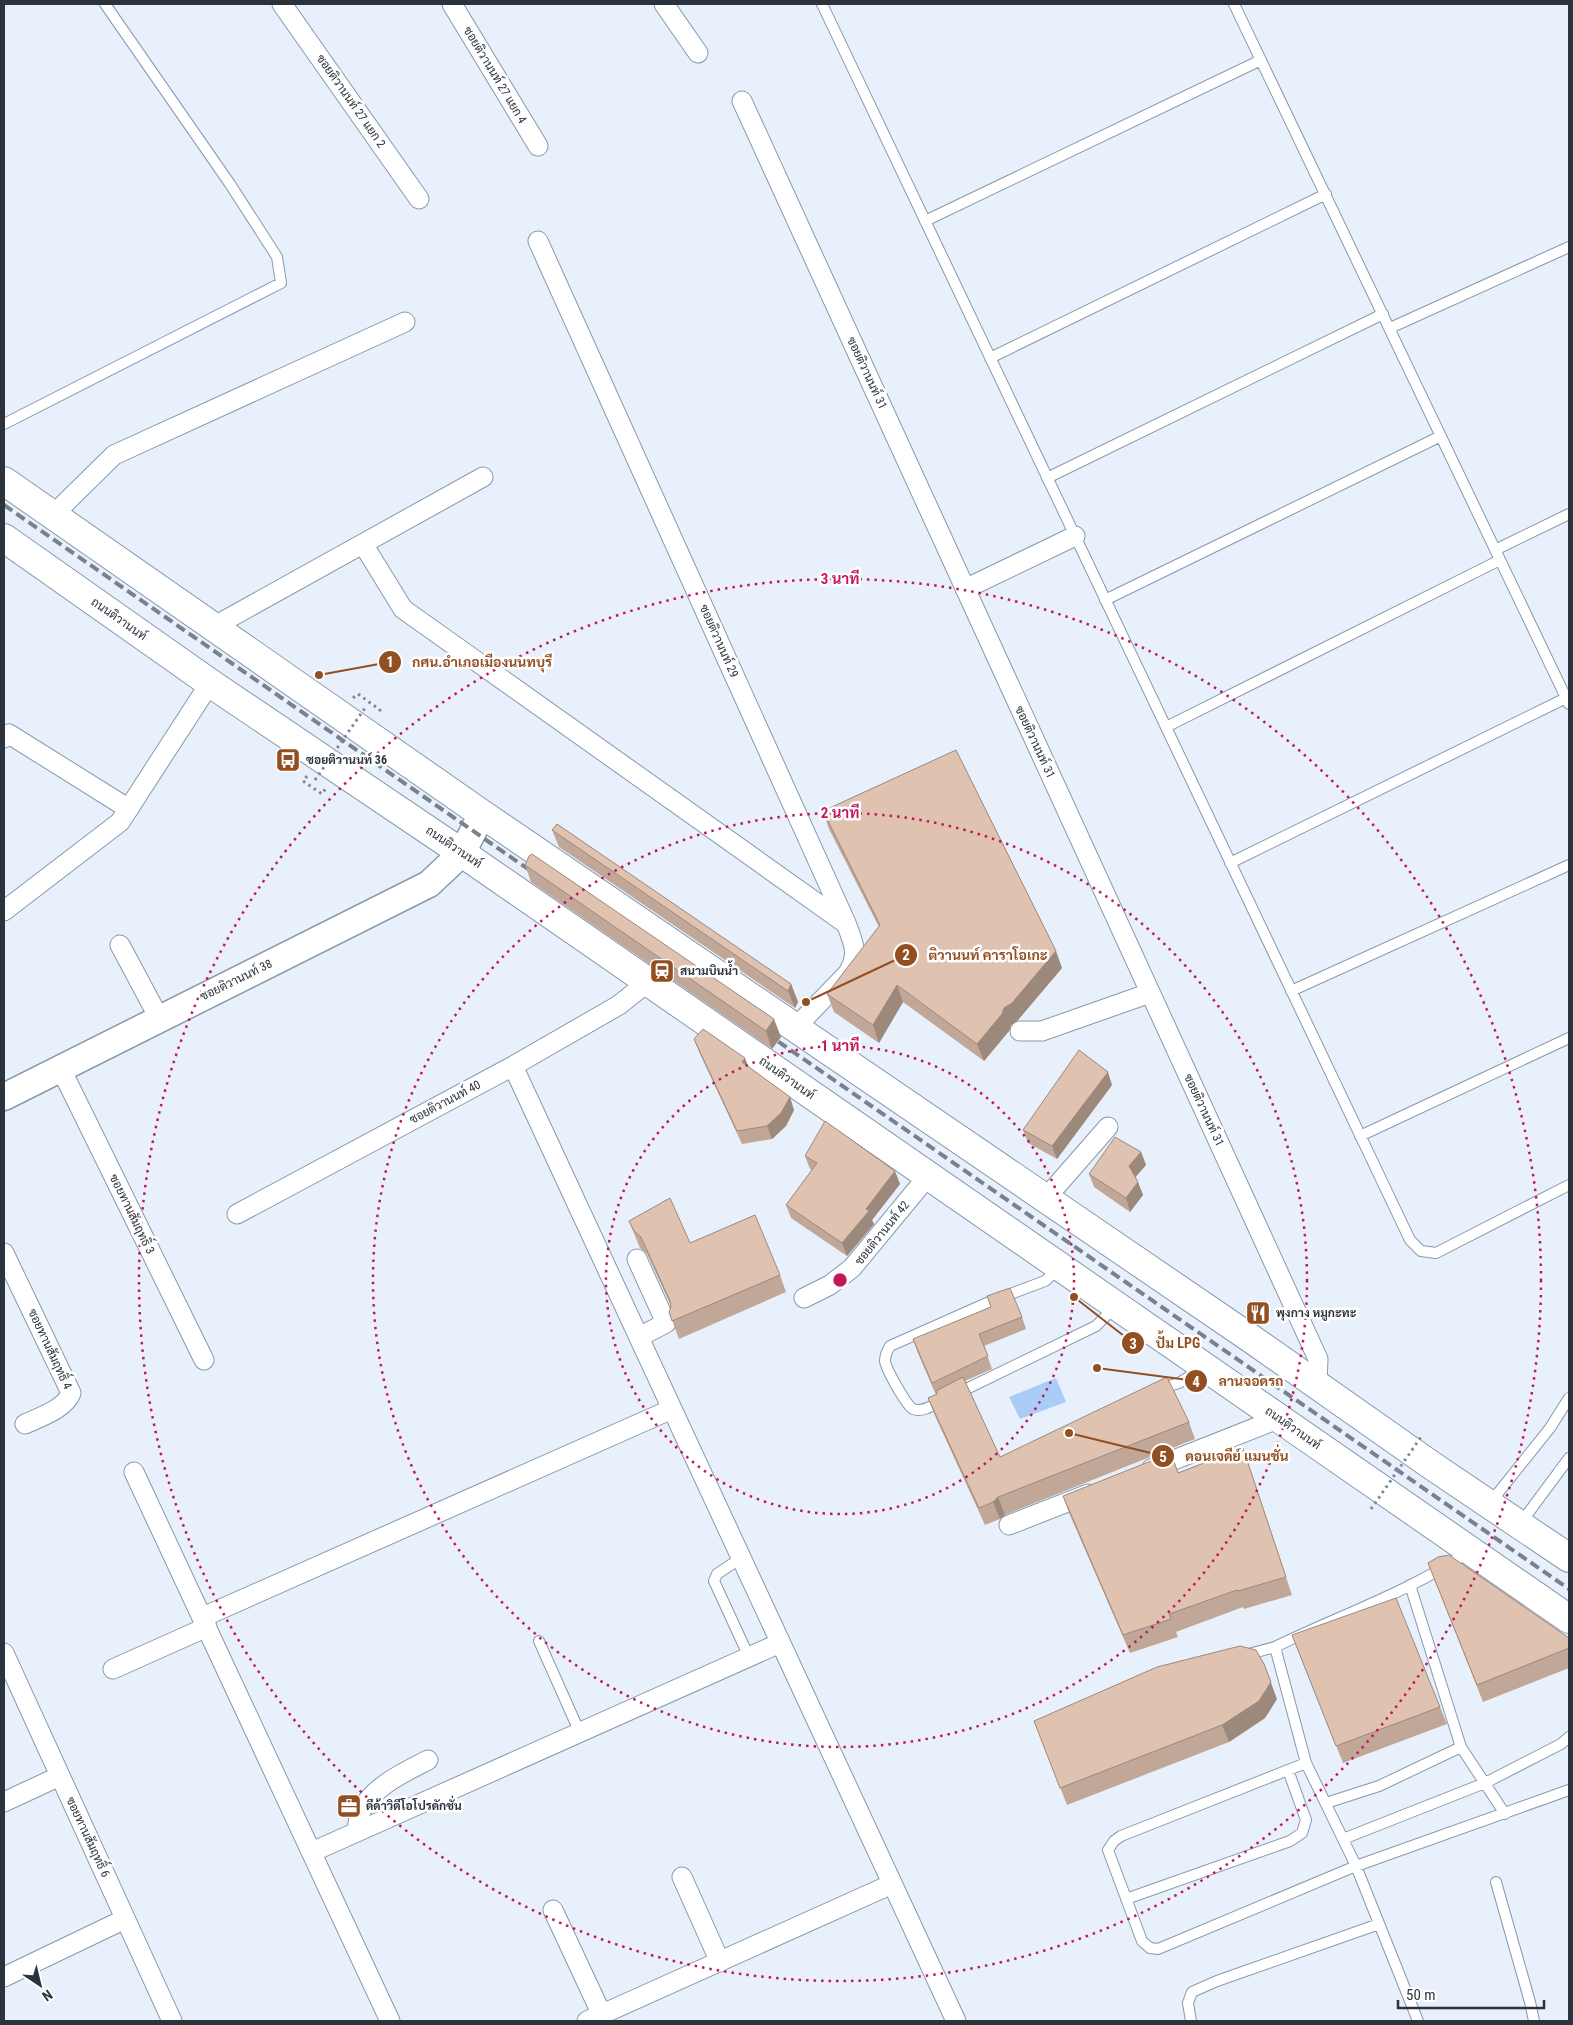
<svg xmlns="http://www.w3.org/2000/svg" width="1573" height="2025" font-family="'Roboto Condensed',Sarabun,sans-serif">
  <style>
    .green { fill: #a9cdf6 }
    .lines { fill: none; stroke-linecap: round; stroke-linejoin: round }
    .lane-casing { stroke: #8599b0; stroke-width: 12 }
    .street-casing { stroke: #8599b0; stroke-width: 21 }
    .secondary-casing { stroke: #8599b0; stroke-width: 29 }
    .primary-casing { stroke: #8599b0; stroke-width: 30 }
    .path { stroke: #808993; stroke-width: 3; stroke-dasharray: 2.5 4; stroke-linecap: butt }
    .lane { stroke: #fff; stroke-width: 10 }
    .street { stroke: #fff; stroke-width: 19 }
    .secondary { stroke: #fff; stroke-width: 26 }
    .primary { stroke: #fff; stroke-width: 28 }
    .rail { stroke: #79828c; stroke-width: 4; stroke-dasharray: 10 5; stroke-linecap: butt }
    .path-bridge { stroke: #808993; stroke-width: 3; stroke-dasharray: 2.5 4; stroke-linecap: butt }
    .wall { fill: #c1a798 }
    .shaded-wall { fill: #9d887c }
    .building { fill: #e0c2b1; stroke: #9d887c }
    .ring { fill: none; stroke: #c2185b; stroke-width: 2.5; stroke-dasharray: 2.5 5 }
    .labels { text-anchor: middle; stroke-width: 5; stroke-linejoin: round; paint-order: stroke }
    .street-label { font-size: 12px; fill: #2b333d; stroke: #fff }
    .poi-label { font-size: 12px; font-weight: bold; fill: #2b333d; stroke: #fff; text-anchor: start }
    .centre { fill: #c2185b; stroke: #fff; stroke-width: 2.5 }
    .ring-label { font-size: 15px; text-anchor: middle; font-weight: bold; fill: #c2185b; stroke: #fff; stroke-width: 5; stroke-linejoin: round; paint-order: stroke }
    .leader { fill: none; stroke: #924f21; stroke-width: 2 }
    .callout-dot { fill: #924f21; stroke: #fff; stroke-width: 2 }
    .mark-label { font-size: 15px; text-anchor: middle; font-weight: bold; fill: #fff }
    .callout-label { font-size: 14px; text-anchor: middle; font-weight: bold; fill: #924f21; stroke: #fff; stroke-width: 5; stroke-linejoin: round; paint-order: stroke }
  </style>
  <rect width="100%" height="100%" fill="#e8f1fb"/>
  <path class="green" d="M1056,1378l10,24 -46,17 -11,-22z"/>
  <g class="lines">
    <defs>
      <path id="lane" d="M822,4l588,1236 11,11 15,2 133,-68
        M1234,4l335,700
        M925,221l336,-161
        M1390,328l179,-81
        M990,358l336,-164
        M4,424l277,-141 -4,-26 -47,-73 -125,-180
        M1047,478l336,-164
        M1495,550l74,-36
        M1105,600l336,-164
        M1166,727l334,-167
        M1230,863l336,-165
        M1291,991l278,-126
        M1360,1136l209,-98
        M1159,1389l20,-6 23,-14
        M956,1394l140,-68 19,-19
        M943,1400c-8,4 -20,13 -30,9 -7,-4 -27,-40 -28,-48 0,-6 2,-10 5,-15l99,-44 56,-21 13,-12
        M1490,1503l60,-75 19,-30
        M1520,1524l49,-66
        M741,1558l-24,16 -3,7 35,76
        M539,1641l41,92
        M1245,1655l30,-8
        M1461,1747l44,67
        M1306,1763l-185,73 -7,5 -6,9 34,91 8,7 8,1 198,-83 213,-76
        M1326,1803l53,-17 82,-39 -51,-162
        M1343,1839l142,-56 76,-39 8,-7
        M1496,1882l34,120 4,19
        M1126,1899l164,-58 12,-8 4,-13 -18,-50
        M1191,2021l-3,-18 4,-11 25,-11 162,-57
        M1418,2021l-62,-155 -50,-103 -31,-116c64,-31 136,-56 195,-96"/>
      <path id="street" d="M282,4l137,195
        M452,4l86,142
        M664,4l34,49
        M742,101l576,1258 -1,25
        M538,241l308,682c7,20 14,30 2,50l-53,55
        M53,515l61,-60 291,-133
        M363,544l40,65 442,314
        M965,589l110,-53
        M213,627l270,-150
        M4,738l5,-4 120,75
        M4,911l116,-89 90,-139
        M120,945l39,73
        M1020,1031h22l108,-38
        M513,1066l443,955
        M60,1067l144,293
        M1045,1199l63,-72
        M237,1214l276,-148 106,-61 30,-24
        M4,1253l67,140c-6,16 -31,24 -46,31
        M637,1259l29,64 -27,14
        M804,1298l26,-13 22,-17 76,-92
        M1151,1469l129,-51
        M134,1472l256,549
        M1009,1525l79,-31
        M203,1617l469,-208
        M4,1653l168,368
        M113,1669l94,-42
        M4,1802l56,-26
        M357,1832c1,-6 1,-14 3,-19 11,-26 45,-41 68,-53
        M312,1852l468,-209
        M682,1877l38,85
        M553,1910l49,105
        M4,1977l121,-58
        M587,2021l305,-137"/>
      <path id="secondary" d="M4,1097l425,-213 33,-31 20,-39"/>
      <path id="primary" d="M4,481l478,333 771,526 178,125 138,93
        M4,538l206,145 252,170 1107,766"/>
    </defs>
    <use href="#lane" class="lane-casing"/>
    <use href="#street" class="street-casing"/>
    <use href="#secondary" class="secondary-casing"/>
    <use href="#primary" class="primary-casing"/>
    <path class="path" d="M353,698l5,-4 22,16 -3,4
      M307,776l-4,5 19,13 4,-6"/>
    <use href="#lane" class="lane"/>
    <use href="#street" class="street"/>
    <use href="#secondary" class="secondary"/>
    <use href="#primary" class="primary"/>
    <path class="rail" d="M4,505l534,371
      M766,1033l803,556"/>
    <path class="path-bridge" d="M315,780l50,-72
      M1371,1509l50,-72"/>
  </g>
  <path class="wall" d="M823,811l239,157 -44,52 -7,5 -2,6 -25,30 -81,-59 -24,41 -45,-31 -7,-18 52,-67 -50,-98z
    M552,830l239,154 7,18 -3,6 -236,-161z
    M525,865l256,172 -9,12 -241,-167z
    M694,1039l55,28 45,43 -8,16 -14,13 -30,5 -43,-92z
    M1112,1085l-55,74 -29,-16 -5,-13z
    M1141,1152l5,13 -11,12 8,18 -13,17 -36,-25 -5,-13z
    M805,1156l95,28 -28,36 2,4 -27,32 -56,-38 -5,-13 26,-35 -2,-1z
    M629,1221l61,22 90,32 6,17 -107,47 -10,-27 2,-6 -24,-52 -7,-6z
    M1022,1317l4,12 -42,17 8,23 -27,12 35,76 189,-35 6,17 -190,76 -5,4 -15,6 -50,-109 -7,-18 8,-3 -19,-44 -4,-12z
    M1243,1448l49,147 -48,14 -1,-2 -67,25 2,5 -48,16 -61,-140 -6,-17 115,-23z
    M1428,1563l141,75v30l-86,34z
    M1292,1635l148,72 7,17 -104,39z
    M1277,1699l-12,19 -36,24 -162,63 -33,-84z"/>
  <path class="shaded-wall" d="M1056,951l6,17 -44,52 -7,5 -2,6 -25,30 -7,-17 27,-36z
    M791,984l7,18 -3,6 -7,-17z
    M897,985l6,17 -24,41 -6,-18z
    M774,1019l7,18 -9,12 -6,-18z
    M745,1058l5,13 -8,-9z
    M1108,1072l4,13 -55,74 -5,-13z
    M790,1097l4,13 -8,16 -14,13 -5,-13z
    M1141,1152l5,13 -12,14 -5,-13z
    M895,1171l5,13 -28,36 2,4 -27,32 -5,-13 24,-34z
    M1138,1182l5,13 -13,17 -4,-14z
    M998,1497l7,18 -5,4 -7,-17z
    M1264,1664l13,35 -12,19 -36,24 -7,-17z"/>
  <path class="building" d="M956,750l100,201 -44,52 -8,5 -2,6 -25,30 -80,-59 -24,40 -46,-31 53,-69 -57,-114z
    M557,824l234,160 -3,7 -236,-161z
    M532,854l242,165 -8,12 -241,-166 4,-9z
    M703,1029l42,29 -3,4 48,35 -9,16 -14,13 -30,5 -43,-92z
    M1079,1050l29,22 -56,74 -29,-16z
    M825,1121l70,50 -29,38 3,2 -27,32 -56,-38 31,-42 -12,-7z
    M1115,1137l26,15 -12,14 9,16 -12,16 -37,-24z
    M670,1198l20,45 65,-28 25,60 -108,46 -3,-9 2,-5 -1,-6 -29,-64 -7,-6 -5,-10z
    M1010,1288l12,29 -43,17 9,22 -56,27 -19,-44 78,-32 -4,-11z
    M963,1377l37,80 167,-80 22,45 -191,75 -5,5 -14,6 -51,-110 9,-4 -1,-3z
    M1243,1448l43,129 -48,14 -1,-1 -68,24 2,5 -48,16 -60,-139 108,-43 7,20z
    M1449,1555l120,83v10l-92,37 -49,-122 10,-6z
    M1396,1598l44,109 -104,39 -44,-111z
    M1240,1646l16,4 8,14 7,18 -12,19 -37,24 -162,63 -26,-67 123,-54z"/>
  <g class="ring">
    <circle cx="840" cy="1280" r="234"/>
    <circle cx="840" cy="1280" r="467"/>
    <circle cx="840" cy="1280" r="701"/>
  </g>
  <defs>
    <symbol id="bus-square" viewBox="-11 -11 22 22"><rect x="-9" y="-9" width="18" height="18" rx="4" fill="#924f21" stroke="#fff"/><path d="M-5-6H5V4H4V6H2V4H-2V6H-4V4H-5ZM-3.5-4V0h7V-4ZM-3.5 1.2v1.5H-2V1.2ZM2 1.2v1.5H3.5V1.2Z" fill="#fff"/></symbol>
    <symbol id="station-square" viewBox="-11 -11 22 22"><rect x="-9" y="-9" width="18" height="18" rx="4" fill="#924f21" stroke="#fff"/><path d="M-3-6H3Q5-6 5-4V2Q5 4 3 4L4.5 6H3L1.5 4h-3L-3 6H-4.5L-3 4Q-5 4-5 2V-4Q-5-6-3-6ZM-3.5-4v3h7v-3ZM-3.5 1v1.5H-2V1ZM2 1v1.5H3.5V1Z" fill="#fff"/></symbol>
    <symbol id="restaurant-square" viewBox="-11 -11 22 22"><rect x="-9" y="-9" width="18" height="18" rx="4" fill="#924f21" stroke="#fff"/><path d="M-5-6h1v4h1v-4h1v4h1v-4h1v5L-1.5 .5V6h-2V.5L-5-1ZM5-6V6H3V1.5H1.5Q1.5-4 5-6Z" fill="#fff"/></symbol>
    <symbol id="office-square" viewBox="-11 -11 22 22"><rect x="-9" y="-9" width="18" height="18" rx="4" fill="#924f21" stroke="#fff"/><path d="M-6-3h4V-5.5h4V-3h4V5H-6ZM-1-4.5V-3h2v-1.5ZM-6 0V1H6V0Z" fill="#fff"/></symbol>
  </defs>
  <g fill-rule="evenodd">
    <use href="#bus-square" x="274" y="746" width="28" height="28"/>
    <use href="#station-square" x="648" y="957" width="28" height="28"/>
    <use href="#restaurant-square" x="1244" y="1299" width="28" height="28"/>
    <use href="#office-square" x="335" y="1792" width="28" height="28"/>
  </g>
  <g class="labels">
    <g class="street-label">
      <text transform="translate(495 75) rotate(59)" y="4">ซอยติวานนท์ 27 แยก 4</text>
      <text transform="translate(351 101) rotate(55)" y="4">ซอยติวานนท์ 27 แยก 2</text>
      <text transform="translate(867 373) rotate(65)" y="4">ซอยติวานนท์ 31</text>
      <text transform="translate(119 619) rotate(35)" y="4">ถนนติวานนท์</text>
      <text transform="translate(719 641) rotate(66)" y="4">ซอยติวานนท์ 29</text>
      <text transform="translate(1035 742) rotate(65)" y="4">ซอยติวานนท์ 31</text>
      <text transform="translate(454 847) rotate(34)" y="4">ถนนติวานนท์</text>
      <text transform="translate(236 980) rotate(-26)" y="4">ซอยติวานนท์ 38</text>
      <text transform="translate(787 1078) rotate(35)" y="4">ถนนติวานนท์</text>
      <text transform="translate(445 1102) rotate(-28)" y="4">ซอยติวานนท์ 40</text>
      <text transform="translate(1204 1110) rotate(65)" y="4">ซอยติวานนท์ 31</text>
      <text transform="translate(132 1214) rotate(64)" y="4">ซอยทานสัมฤทธิ์ 3</text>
      <text transform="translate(882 1233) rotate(-51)" y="4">ซอยติวานนท์ 42</text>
      <text transform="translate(50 1349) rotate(65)" y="4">ซอยทานสัมฤทธิ์ 4</text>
      <text transform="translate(1293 1428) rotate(35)" y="4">ถนนติวานนท์</text>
      <text transform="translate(88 1837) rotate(65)" y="4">ซอยทานสัมฤทธิ์ 6</text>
    </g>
    <g class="poi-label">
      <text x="306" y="764">ซอยติวานนท์ 36</text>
      <text x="680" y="975">สนามบินน้ำ</text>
      <text x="1276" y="1317">พุงกาง หมูกะทะ</text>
      <text x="366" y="1810">ดีด้าวิดีโอโปรดักชั่น</text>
    </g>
  </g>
  <circle cx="840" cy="1280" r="8" class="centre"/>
  <g class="ring-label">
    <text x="840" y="584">3 นาที</text>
    <text x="840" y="818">2 นาที</text>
    <text x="840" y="1051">1 นาที</text>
  </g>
  <path class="leader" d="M319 675L390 662M806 1002L906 955M1074 1297L1133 1343M1097 1368L1196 1381M1069 1433L1163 1456"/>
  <g class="callout-dot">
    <circle cx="319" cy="675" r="5"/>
    <circle cx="806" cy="1002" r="5"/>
    <circle cx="1074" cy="1297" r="5"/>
    <circle cx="1097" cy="1368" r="5"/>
    <circle cx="1069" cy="1433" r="5"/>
    <circle cx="390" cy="662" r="12"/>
    <circle cx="906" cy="955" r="12"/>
    <circle cx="1133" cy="1343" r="12"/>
    <circle cx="1196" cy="1381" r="12"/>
    <circle cx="1163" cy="1456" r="12"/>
  </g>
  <g class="mark-label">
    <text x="390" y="667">1</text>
    <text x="906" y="960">2</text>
    <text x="1133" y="1349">3</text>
    <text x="1196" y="1387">4</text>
    <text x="1163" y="1462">5</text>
  </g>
  <g class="callout-label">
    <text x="482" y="667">กศน.อำเภอเมืองนนทบุรี</text>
    <text x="988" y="960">ติวานนท์ คาราโอเกะ</text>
    <text x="1178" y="1348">ปั้ม LPG</text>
    <text x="1251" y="1386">ลานจอดรถ</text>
    <text x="1237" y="1461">ดอนเจดีย์ แมนชั่น</text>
  </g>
  <rect width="1573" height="2025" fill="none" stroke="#2b333d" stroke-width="10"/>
  <g transform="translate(40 1985) rotate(145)" stroke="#ffffff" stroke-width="4" paint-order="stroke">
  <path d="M0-4L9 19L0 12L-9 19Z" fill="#2b333d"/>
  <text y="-8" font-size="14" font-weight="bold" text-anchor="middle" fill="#2b333d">N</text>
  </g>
  <path d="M1398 2000v8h146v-8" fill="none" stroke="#2b333d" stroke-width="2.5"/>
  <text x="1406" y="2000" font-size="15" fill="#2b333d" stroke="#ffffff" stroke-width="4" paint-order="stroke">50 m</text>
</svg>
